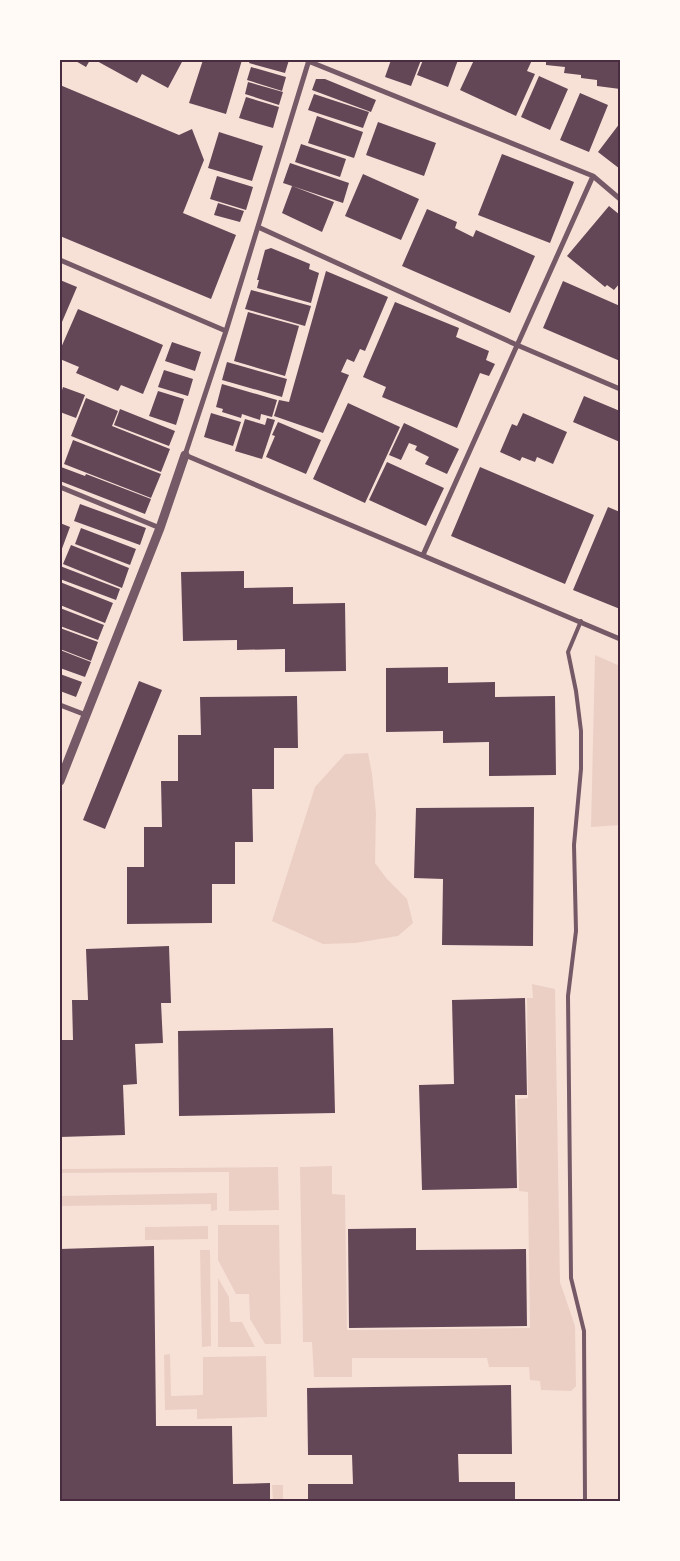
<svg xmlns="http://www.w3.org/2000/svg" width="680" height="1561" font-family="Rubik,sans-serif">
  <style>
    .green { fill: #ebcfc5 }
    .building { fill: #644757 }
    .lines { fill: none; stroke-linecap: round; stroke-linejoin: round }
    .service { stroke: #755966; stroke-width: 4 }
    .minor { stroke: #755966; stroke-width: 5 }
    .tertiary { stroke: #755966; stroke-width: 9 }
    .neatline { fill: none; stroke: #4a2c40; stroke-width: 2 }
  </style>
  <rect width="100%" height="100%" fill="#f7e1d7"/>
  <path class="green" d="M595,655l25,11v159l-29,2z
    M368,753l4,21 4,39 -1,50 12,16 20,20 6,24 -15,13 -43,7 -32,1 -51,-23 43,-134 30,-33z
    M532,984l23,5 5,293 15,44 1,60 -5,5 -30,-1 -1,-9 -10,-1 -1,-13h-40l-2,-9h-135v19h-38l-2,-35h-9l-3,-175 32,-1v28l13,1 2,135 183,-2 -2,-136 -9,-1 -2,-92 11,-1 -1,-100h6z
    M278,1167l1,43 -50,1v-39l-169,1v-4z
    M217,1193v17l-6,1v-7l-149,2v6h-2v-16z
    M218,1225h61l2,119h-16l-15,-25 -1,-25h-13l-18,-34z
    M208,1226v13l-63,1v-13z
    M200,1250h10l1,96 -9,1z
    M218,1278l11,19 1,25h12l13,25h-37z
    M170,1354l1,42 32,-1v-38l63,-1 1,61 -70,2v-10l-32,1 -1,-55z
    M272,1485h11v16h-10z"/>
  <path class="building" d="M74,60h16l-4,7z
    M95,60h88l-15,28 -26,-14 -5,9z
    M203,60h39l-16,54 -37,-11z
    M250,60h39l-4,13 -36,-10z
    M391,60h30l-10,26 -26,-9z
    M423,60h35l-10,27 -31,-12z
    M474,60h58l-5,11 8,3 -19,42 -56,-26z
    M546,60h74v29l-23,-3v-6l-16,-2v-3l-17,-2 1,-6 -19,-2z
    M251,67l35,10 -4,14 -35,-11z
    M539,76l29,13 -18,41 -29,-13z
    M316,79h9l51,21 -5,12 -59,-22z
    M248,82l35,10 -4,13 -34,-11z
    M60,85l119,50 13,-6 12,31 -21,53 53,22 -25,64 -151,-63z
    M580,93l28,12 -19,47 -29,-12z
    M314,94l55,18 -6,16 -55,-18z
    M246,97l33,10 -6,21 -34,-10z
    M317,116l46,16 -9,26 -46,-15z
    M378,122l58,21 -12,33 -58,-21z
    M620,123v46l-22,-17z
    M219,132l44,14 -11,35 -44,-13z
    M301,144l45,15 -6,18 -45,-15z
    M502,154l72,28 -24,61 -72,-28z
    M290,163l59,20 -6,20 -60,-20z
    M363,174l56,25 -18,41 -56,-24z
    M217,176l36,11 -7,23 -36,-11z
    M292,186l42,16 -12,30 -40,-19z
    M218,203l26,8 -4,11 -26,-7z
    M609,206l11,9v68l-6,7 -7,-5 -2,2 -38,-31z
    M427,209l30,13 -2,6 18,9 3,-7 59,26 -25,57 -108,-47z
    M271,248l39,16 -1,5 10,4 -8,30 -54,-15 2,-8h-2l8,-30z
    M326,271l62,26 -23,54 -5,-2 -6,13 -7,-3 -6,13 8,3 -26,58 -49,-17 5,-16 10,2z
    M60,280l17,7 -15,35 -2,-1z
    M563,281l57,25v55l-77,-33z
    M251,290l60,16 -6,20 -60,-17z
    M395,302l64,26 -3,9 33,14 -3,9 9,4 -6,12 -9,-3 -23,55 -75,-31 4,-10 -23,-10z
    M78,309l85,36 -20,49 -22,-9 -3,6 -42,-18 3,-6 -19,-8v-9z
    M248,312l51,14 -14,50 -51,-15z
    M172,342l29,10 -6,19 -30,-10z
    M227,362l60,17 -5,18 -60,-17z
    M164,370l29,9 -5,17 -30,-9z
    M222,384l55,16 -5,17 -11,-3 -1,6 -18,-6 -1,4 -19,-6 1,-3 -7,-2z
    M63,387l22,8 -9,23 -16,-6v-16z
    M158,391l26,8 -8,26 -27,-9z
    M584,396l36,15v31l-47,-20z
    M86,398l32,13 -6,15 58,23 -9,23 -90,-36z
    M348,403l52,24 -35,76 -52,-24z
    M120,409l55,22 -6,15 -55,-21z
    M211,413l30,9 -8,24 -29,-9z
    M523,413l44,19 -14,32 -16,-7 -2,5 -13,-5 -2,4 -20,-9 12,-28 5,2z
    M267,418l8,2 -13,39 -27,-8 10,-32 20,6z
    M278,422l43,18 -15,34 -40,-17 9,-21 -3,-1z
    M404,423l55,26 -12,25 -22,-10 4,-7 -14,-7 2,-4 -8,-3 -8,17 -12,-5z
    M73,440l88,34 -10,24 -87,-34z
    M387,462l57,26 -18,38 -57,-26z
    M61,467l24,9 1,-2 65,25 -6,15 -85,-33z
    M480,467l114,48 -29,69 -114,-48z
    M80,504l66,24 -6,17 -66,-24z
    M608,507l12,5v97l-47,-19z
    M60,523l10,4 -10,27z
    M81,528l55,21 -6,16 -55,-21z
    M71,545l58,23 -7,20 -59,-24z
    M60,566l60,23 -4,11 -56,-21z
    M244,571v17l49,-1v17l52,-1 1,68 -61,1v-23l-48,1v-10l-54,1 -2,-69z
    M60,582l53,21 -8,20 -45,-18z
    M60,608l44,17 -6,15 -38,-14z
    M60,628l38,14 -7,19 -31,-12z
    M60,650l31,12 -6,15 -25,-9z
    M448,667v16l47,-1v15l60,-1 1,79 -67,1v-34l-46,1v-12l-57,1v-64z
    M60,674l22,8 -6,15 -16,-6z
    M139,681l23,9 -57,139 -22,-9z
    M297,696l1,52h-24v41h-22l1,53h-18v42h-23v39l-85,1v-57h17v-40h18l-1,-46h17v-46h23l-1,-38z
    M534,807l-1,139 -91,-1 1,-66 -29,-1 2,-70z
    M169,946l2,57h-10l2,40 -28,1 2,40 -14,1 2,50 -65,2v-97h13l-1,-40h16l-2,-51z
    M525,998l2,97h-12l2,93 -95,2 -3,-105 35,-1 -2,-84z
    M333,1028l2,85 -156,3 -1,-85z
    M416,1228v22l110,-1 1,77 -178,2 -1,-99z
    M154,1246l2,180h76l1,58 37,-1v18h-210v-252z
    M511,1385l1,69h-54l1,28h56v19h-207v-17h45l-1,-29h-44l-1,-67z"/>
  <g class="lines">
    <path class="service" d="M581,621l-13,31 8,39 5,40v38l-7,76 2,86 -8,65 3,282 13,53 1,170
      M620,1107v28"/>
    <path class="minor" d="M309,60l-83,271 -41,124 435,184
      M308,61l285,115 27,23
      M258,227l259,118 103,44
      M60,260l166,71
      M60,487l100,41
      M423,555l170,-379
      M60,705l26,10"/>
    <path class="tertiary" d="M60,781l100,-253 25,-73"/>
  </g>
  <rect width="680" height="1561" fill="none" stroke="#fffaf5" stroke-width="122"/>
  <rect x="61" y="61" width="558" height="1439" class="neatline"/>
</svg>
